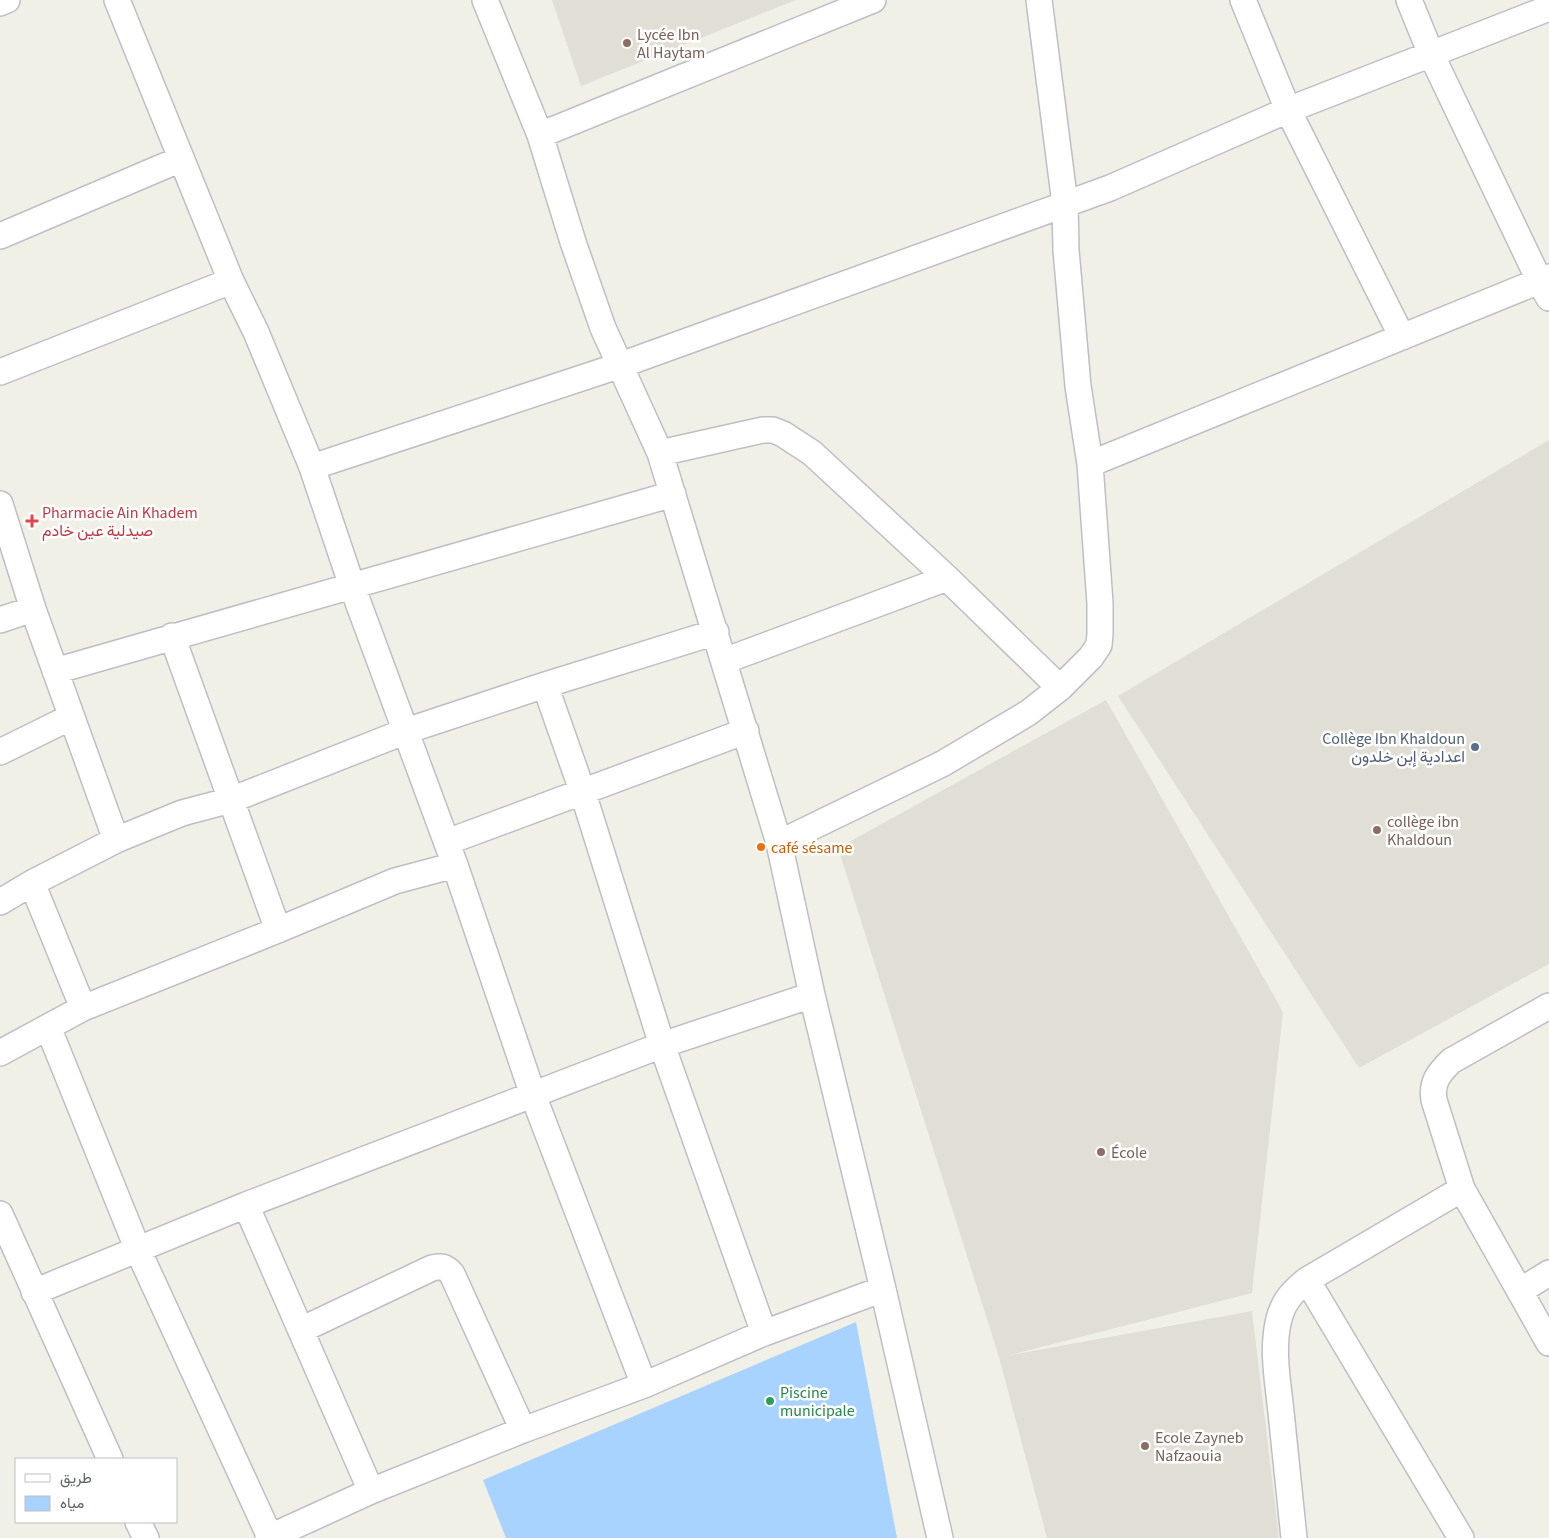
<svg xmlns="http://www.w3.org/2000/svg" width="1549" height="1538" font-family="'Source Sans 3',Vazirmatn,sans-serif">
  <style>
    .education { fill: #e1dfd5 }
    .water { fill: #a8d2ff }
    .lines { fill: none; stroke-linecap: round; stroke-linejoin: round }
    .minor-casing { stroke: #bebfc6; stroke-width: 28 }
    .minor { stroke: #fff; stroke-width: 25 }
    .education-dot { fill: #8d6e63; stroke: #fff; stroke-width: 2 }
    .health-dot { fill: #e0444e; stroke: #fff; stroke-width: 2 }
    .service-dot { fill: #5c6f8a; stroke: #fff; stroke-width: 2 }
    .food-dot { fill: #e8710a; stroke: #fff; stroke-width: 2 }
    .leisure-dot { fill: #2e9e5b; stroke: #fff; stroke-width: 2 }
    .labels { text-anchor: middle; stroke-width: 5; stroke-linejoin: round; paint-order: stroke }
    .education-label { font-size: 16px; fill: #785e54; stroke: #fff; text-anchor: start }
    .health-label { font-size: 16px; fill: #be3a42; stroke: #fff; text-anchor: start }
    .service-label { font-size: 16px; fill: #4e5e75; stroke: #fff; text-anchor: end }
    .food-label { font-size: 16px; fill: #c56008; stroke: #fff; text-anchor: start }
    .leisure-label { font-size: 16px; fill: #27864d; stroke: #fff; text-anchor: start }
  </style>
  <rect width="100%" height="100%" fill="#f1f0e6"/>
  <path class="education" d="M552,0h244l-215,86z
    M1549,440v524l-190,104 -241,-372z
    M1106,700l177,312 -31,281 -242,62 242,-44 27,227h-232l-48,-181 -161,-509z"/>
  <path class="water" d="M856,1322l41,216h-391l-23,-58z"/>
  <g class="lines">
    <defs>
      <path id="minor" d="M117,0l114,281 25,51 56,135 40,119 103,279 78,230 111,290
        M485,0l55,135 33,107 30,86 57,125 119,390
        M1243,0l45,110 114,227
        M1409,0l22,54 109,228 9,16
        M0,3l7,-3
        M540,135l333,-135
        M0,236l181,-77
        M0,372l231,-91
        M660,453l103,-23h10l10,4 29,19 135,125 113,110
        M1090,464l459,-187
        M312,467l309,-102 489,-177 178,-78 261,-102
        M0,504l33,105 83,231
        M0,620l33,-11
        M172,636l106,294
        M724,661l223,-83
        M55,671l618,-177
        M0,752l71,-35
        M447,842l299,-111
        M32,883l51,125
        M0,902l32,-19 84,-43 66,-27 49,-13 175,-69 139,-46 171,-53
        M48,1027l90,223 132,287
        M0,1053l83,-45 195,-78 117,-49 60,-16
        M1462,1189l-28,-89c-3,-18 5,-27 17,-39l98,-55
        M246,1205l125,286
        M0,1214l110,245
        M1307,1280l154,258
        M1520,1291l29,-18
        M34,1292l212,-87 416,-160 150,-50
        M301,1330l131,-62c10,-2 13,-2 20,6l71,156
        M764,1333l119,-44
        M138,1522l8,16
        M268,1538l103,-47 152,-61 121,-45 120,-52 -102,-288 -79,-252 -38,-108
        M940,1538l-57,-249 -71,-294 -33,-152 163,-79 86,-51 32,-25 31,-31 8,-12 1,-11v-31l-10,-139 -12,-78 -12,-136 -1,-46 -26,-204
        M1294,1538c-4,-42 -9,-84 -13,-126 -3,-29 -9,-60 -3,-89 4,-20 13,-30 29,-43l155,-91 87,154"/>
    </defs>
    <use href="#minor" class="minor-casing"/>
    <use href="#minor" class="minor"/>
  </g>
  <g class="education-dot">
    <circle cx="627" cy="43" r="5"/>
    <circle cx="1377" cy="830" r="5"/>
    <circle cx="1101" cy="1152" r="5"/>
    <circle cx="1145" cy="1446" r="5"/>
  </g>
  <path class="health-dot" d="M29.5 513.5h5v5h5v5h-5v5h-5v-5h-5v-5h5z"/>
  <circle class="service-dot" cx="1475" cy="747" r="5"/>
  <circle class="food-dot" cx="761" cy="847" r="5"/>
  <circle class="leisure-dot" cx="770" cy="1401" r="5"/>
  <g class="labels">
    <g class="education-label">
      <text x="637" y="40">Lycée Ibn<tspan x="637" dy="18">Al Haytam</tspan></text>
      <text x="1387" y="827">collège ibn<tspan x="1387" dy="18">Khaldoun</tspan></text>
      <text x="1111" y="1158">École</text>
      <text x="1155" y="1443">Ecole Zayneb<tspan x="1155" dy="18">Nafzaouia</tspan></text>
    </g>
    <g class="health-label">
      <text x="42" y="518">Pharmacie Ain Khadem<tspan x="42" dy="18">صيدلية عين خادم</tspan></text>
    </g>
    <g class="service-label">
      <text x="1465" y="744">Collège Ibn Khaldoun<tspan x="1465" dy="18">اعدادية إبن خلدون</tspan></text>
    </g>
    <g class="food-label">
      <text x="771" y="853">café sésame</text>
    </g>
    <g class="leisure-label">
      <text x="780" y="1398">Piscine<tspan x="780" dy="18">municipale</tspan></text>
    </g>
  </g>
  <rect x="15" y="1458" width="162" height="65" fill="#ffffff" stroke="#bfc0c3"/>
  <rect x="25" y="1474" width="25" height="8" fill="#ffffff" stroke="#bfc0c3"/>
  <text x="60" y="1483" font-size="15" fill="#5e6168">طريق</text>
  <rect x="25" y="1496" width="25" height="15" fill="#a8d2ff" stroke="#bfc0c3"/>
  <text x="60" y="1508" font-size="15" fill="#5e6168">مياه</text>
</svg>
